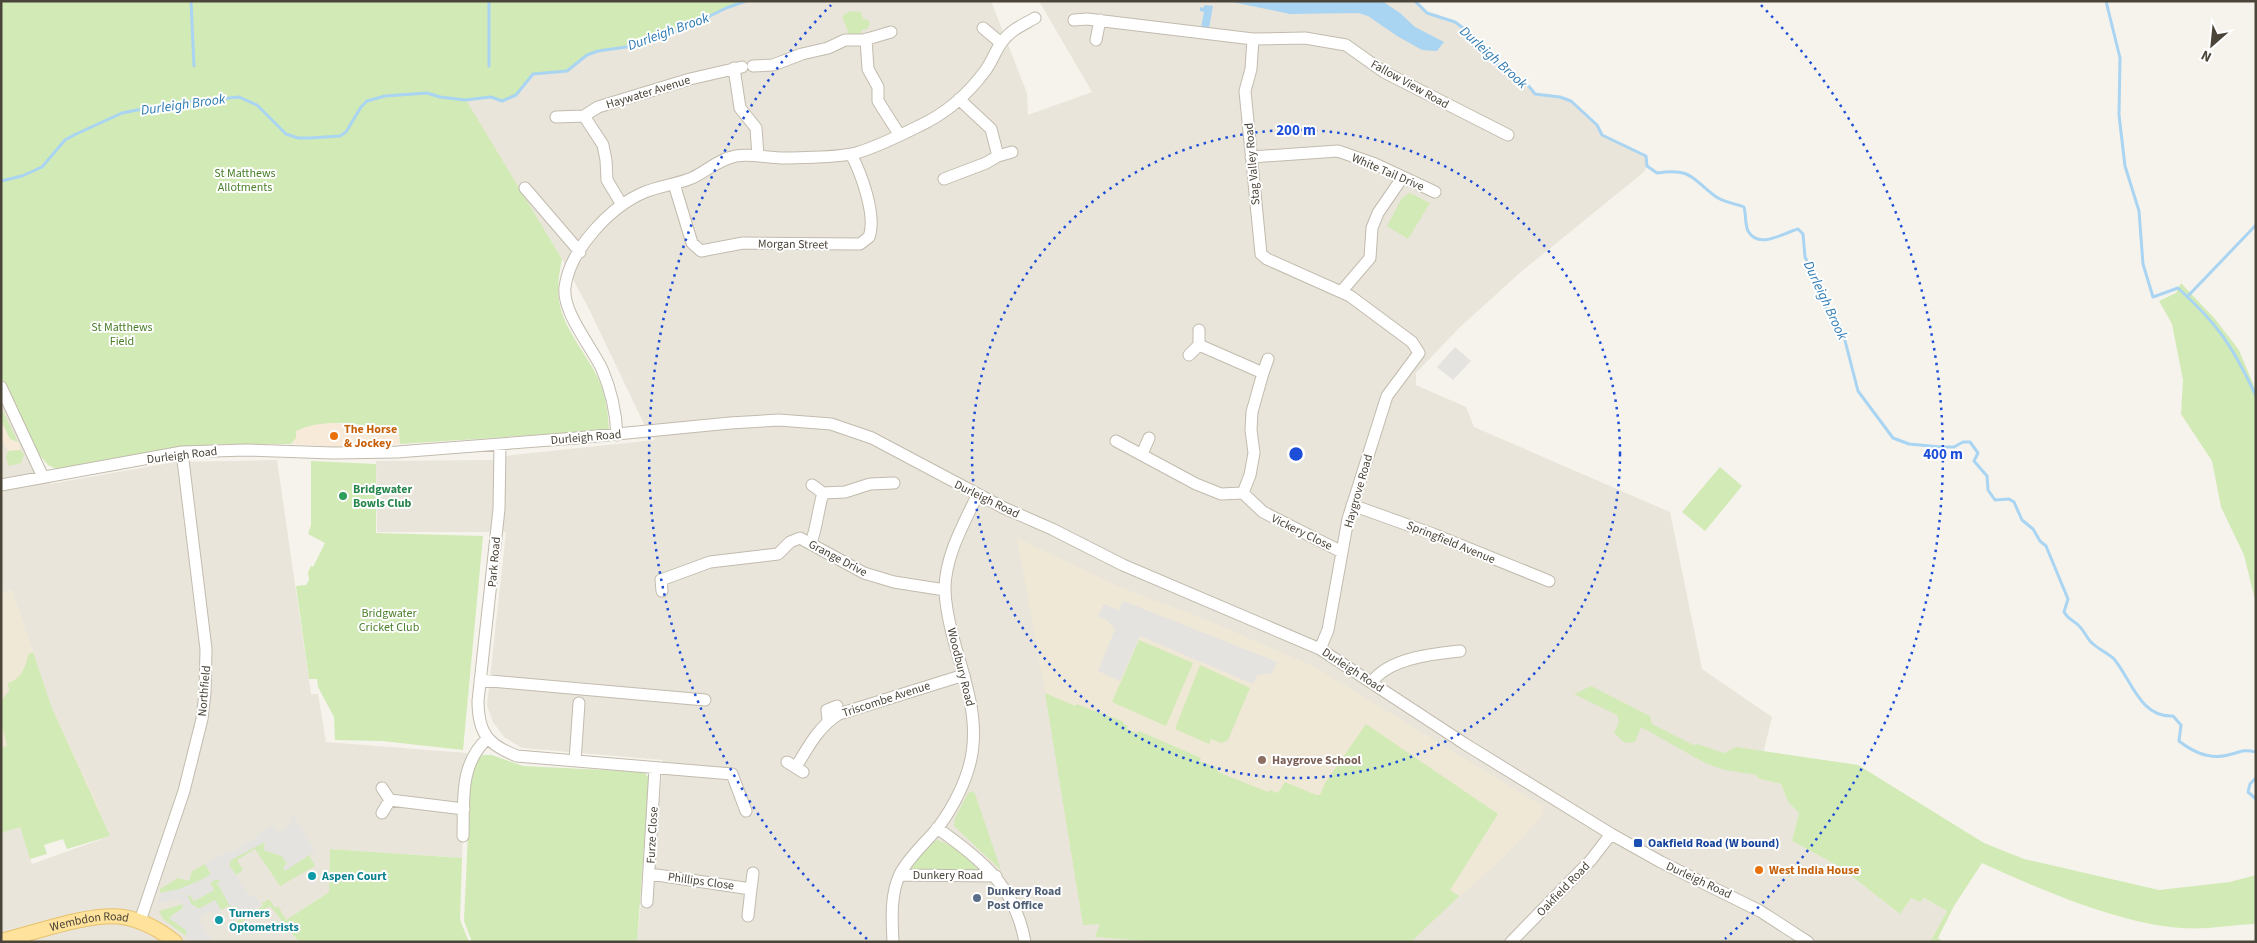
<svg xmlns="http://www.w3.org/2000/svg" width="2257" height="943" font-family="'Source Sans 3',sans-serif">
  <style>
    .residential { fill: #eae5da }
    .commercial { fill: #f7ead8 }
    .education { fill: #efe8d6 }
    .green { fill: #d2eab5 }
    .parking { fill: #e5e3e0 }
    .water { fill: #a9d4f2 }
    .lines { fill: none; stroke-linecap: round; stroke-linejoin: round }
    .stream { stroke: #a9d4f2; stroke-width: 3 }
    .minor-casing { stroke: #c2bbae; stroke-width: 13 }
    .major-casing { stroke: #e6c16a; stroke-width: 16 }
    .minor { stroke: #fff; stroke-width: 11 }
    .major { stroke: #ffe39c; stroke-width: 14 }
    .ring { fill: none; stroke: #1d4ed8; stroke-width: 2.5; stroke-dasharray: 2.5 5 }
    .food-dot { fill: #e8710a; stroke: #fff; stroke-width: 2 }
    .leisure-dot { fill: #2e9e5b; stroke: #fff; stroke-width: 2 }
    .education-dot { fill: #8d6e63; stroke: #fff; stroke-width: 2 }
    .transit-dot { fill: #1a4fb4; stroke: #fff; stroke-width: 2 }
    .culture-dot { fill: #0f9aa8; stroke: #fff; stroke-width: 2 }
    .service-dot { fill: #5c6f8a; stroke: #fff; stroke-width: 2 }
    .labels { text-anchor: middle; stroke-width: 4; stroke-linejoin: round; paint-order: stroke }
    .street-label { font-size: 12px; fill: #4b4439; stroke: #fff }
    .park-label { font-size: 12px; fill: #4a7f2a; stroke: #fff }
    .food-label { font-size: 12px; font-weight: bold; fill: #c56008; stroke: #fff; text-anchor: start }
    .leisure-label { font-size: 12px; font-weight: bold; fill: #27864d; stroke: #fff; text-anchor: start }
    .education-label { font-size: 12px; font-weight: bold; fill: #785e54; stroke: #fff; text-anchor: start }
    .transit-label { font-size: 12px; font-weight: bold; fill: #164399; stroke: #fff; text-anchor: start }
    .culture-label { font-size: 12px; font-weight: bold; fill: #0d838f; stroke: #fff; text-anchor: start }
    .service-label { font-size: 12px; font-weight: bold; fill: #4e5e75; stroke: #fff; text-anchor: start }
    .water-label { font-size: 14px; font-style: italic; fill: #2e7ab2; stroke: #fff }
    .centre { fill: #1d4ed8; stroke: #fff; stroke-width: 2.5 }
    .ring-label { font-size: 15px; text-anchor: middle; font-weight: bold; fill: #1d4ed8; stroke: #fff; stroke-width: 4; stroke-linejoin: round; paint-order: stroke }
  </style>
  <rect width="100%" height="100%" fill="#f6f3ec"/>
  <path class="residential" d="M746,1h245l36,92 1,22 64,-23 -53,-91h376l12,12 28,9 19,14 26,31 27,17 8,10 25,3 11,4 26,24 5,10 44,21 1,10 -3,6 -122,99 -63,57 -43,45v12l50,22 8,20 196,85 32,157 70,48 -15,61 24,6 7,18 11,11 -7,28 48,26 60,47 11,-16h12l24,13 -17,31h-1293l4,-40 10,1 12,-143 -141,-12 -18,-11 -11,-15 -6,-17 19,-173h-129l-1,-71 116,-1 20,-5 143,-15 -12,-18 -54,-113 -27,-50 -97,-159 51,-5 17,-21 34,-3 20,-16 11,-4 42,-6 50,-19 36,-18z
    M1,387l42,90 7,7 125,-22 102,-2 34,234h7l8,48 141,11 -5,105 -132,-9 -1,43 -46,30 16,20h-298v-109l19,-6 12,37 78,-28 -58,-128 -40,-118 -11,3z"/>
  <path class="commercial" d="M1,420l9,19 8,3 3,8 -13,1 -7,-14z
    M332,423l67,8 1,13 -64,3 -45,-3 5,-6v-7l16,-7z"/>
  <path class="education" d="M1017,538l105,50 87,33 104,45 231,141 -2,9 -40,43 -57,50 -284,33 -66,-5 5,-13 -17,1 -34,-212z
    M12,590l40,118 48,102 -80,17 -19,6v-240z"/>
  <path class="green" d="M1,1h745l-20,7 -36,18 -50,19 -42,6 -11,4 -20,16 -34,3 -17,21 -14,6 -11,-4 -25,3 96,159c-3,14 -5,28 -3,42 4,26 25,50 37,73 9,16 12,37 13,56l-209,14 -1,-13c-32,-5 -72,-15 -103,0v7l-5,6h-71l-37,3 -127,22 -8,-4 -12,-14 -35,-75z
    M850,11l11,1 2,7 5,1 2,4 -3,5 -5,1 -2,6 -10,1 -8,-21z
    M1410,193l20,10 -22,36 -21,-13 15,-28z
    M2181,283l34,36 24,31 17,41v213l-12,-49 -23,-48 -9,-46 -31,-47 2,-34 -11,-56 -13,-23 17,-8z
    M1,407l17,35 -8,-3 -9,-19z
    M21,450l3,5 -3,8 -12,3 -3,-8 2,-7z
    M311,461l65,3v69l107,3 -20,214 -81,-9 -47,-1 -1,-23 -16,-30 -1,-8h-8l-13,-93 10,-1 3,-5 -1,-8 3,-6 2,1 12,-24 -17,-9 3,-9z
    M1720,467l22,19 -37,45 -23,-19z
    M1139,640l54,23 -27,63 -54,-24z
    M33,652l19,56 58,128 -43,13 -4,-10 -19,6 3,9 -17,5 -10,-32 -19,6v-85l6,-2 -6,-25v-20l8,-10 -1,-8c12,-3 18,-16 20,-28z
    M1200,665l50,23 -22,52 -7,3 -10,-4 -2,5 -34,-15z
    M1591,686l59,30 2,8 41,21 4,-1 27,9 12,-6 122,18 126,78 40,16 135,31 71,-8 26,-7v47l-2,2c-23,1 -49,6 -73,4 -62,-4 -142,-39 -199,-65l-28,43 -16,32 5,4h-13l17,-31 -23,-13 -4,4 -9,-4 -11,16 -60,-47 -48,-26 7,-28 -11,-11 -7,-18 -24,-6v-3l-32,-5 -18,-6 -66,-37 -6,15 -10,1 -11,-10 5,-11 -2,-7 -43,-21z
    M1045,693l30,13 2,-2c16,7 31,11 47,18l-1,2 5,2 -1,3 10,4 2,-2 62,27 -1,3 17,7 1,4 50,20 2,-2 8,3 7,-11 31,13h4l5,-12 41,-59 132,90 -48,76 9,6 -48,46h-250l-66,-5 5,-13 -17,1z
    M483,755h9l31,11 121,6 5,6 -12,164h-165l-8,-21 7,-152 5,-9z
    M974,791l27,79 -47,-44 1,-8 13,-25z
    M938,840l20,9 21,21h-67c0,-10 16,-28 26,-30z
    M265,841l-1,9 18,6 6,9 -3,5 24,-15 6,11 -35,20 -25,-37 -18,11 6,10 -7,5 -7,-10 2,-5z
    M330,849l132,9 -2,62 9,22h-170l-29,-36 -38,21 -1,-2 32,-19 -1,-3 7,-4 6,9 3,-2 8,14 43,-28z
    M205,864l6,10c-15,9 -33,19 -51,19v-4l18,-11 11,3 3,-10z
    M219,878l2,3 -3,2 14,25 5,-3 1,3 -6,5 -4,-7 -7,4 -6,-10 -16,9 -8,-5 -3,-8 1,-2 5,7 20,-11 -4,-7z
    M183,904v4l-14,10 17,12v6l-23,-17 -4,-8z"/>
  <path class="parking" d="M1455,347l16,14 -18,19 -16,-13z
    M1123,601l154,61 -5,11 -15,2 -4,9 -113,-48 -20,45 -22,-10 17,-42 -8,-9 -9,-3 6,-13 15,6z
    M293,814l22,37 -30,20 -2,-4 4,-3 -5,-8 -18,-6 1,-8 -34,18 -2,5 20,30 1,3 5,-3 6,10 -22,14 -5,-7 4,-4 -1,-2 -6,2 -14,-25 4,-2 -5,-2 -6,4 4,7 -20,11 -4,-7 -2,2 3,8 8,5 16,-9 6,10 -8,4 -2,-4 -13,8 9,17 2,-1 3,5 -4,3h-16l-6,-6v-6l-17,-12 14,-10 -1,-6 -7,-3 -17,5 2,-11 19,-4 22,-9 10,-6 -6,-10 21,-12h6l25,-15 2,-4 14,-8 5,8 15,-9 -4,-8z"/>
  <path class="water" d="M1228,1h154l18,12 15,14 29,15 -7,9 -15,-1 -25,-14 -29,-20 -10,-3 -68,1z
    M1205,5l8,1 -4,22h-8l3,-16 -4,-1v-4l3,1z"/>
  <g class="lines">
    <path class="stream" d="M191,1l3,65
      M1415,1l12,12 28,9 19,14 26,31 27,17 8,10 25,3 11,4 26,24 5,10 44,21 1,10 10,7c35,-5 34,5 58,23 9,7 20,7 29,11 2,7 1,18 4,24 11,19 35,2 50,-2l5,5 2,23 13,27 8,24 16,21 16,62 35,47 16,6 32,3h13l9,-5h7l8,11 -4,8 13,15 1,14 7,10 14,-1 5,3 8,18 11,9 7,12 6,5 22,53 -4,13c6,10 11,8 16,15 5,5 7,12 12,16 6,6 16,10 22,16 17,20 26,59 59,57l8,9 -2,16c14,11 31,19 49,14 13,-3 14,-6 28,-3
      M2106,1l14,57 -1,57 6,51 14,45 4,53 10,33 25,-9c40,36 55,59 78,108
      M489,66v-65
      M1,181l21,-5 20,-9 23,-27 9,-5 48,-22 46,-9 71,-7 18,8 29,29 12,4h12l30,-2 6,-4 15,-25 6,-6 18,-5 42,-3 13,4 25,3 26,-3 11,4 14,-6 17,-21 34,-3 20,-16 11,-4 42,-6 50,-19 36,-18 20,-7
      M2187,297l69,-72
      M2256,778l-6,6 -2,8 8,7"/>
    <defs>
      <path id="minor" d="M1074,20l13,-1 166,20 -2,30 -6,22 16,163 6,5 83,37 62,46 7,11 -32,43 -39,123 -20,111 -8,19
        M983,28l18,15
        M866,39l2,30 10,18v14l21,33
        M1253,39l52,-1 41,7 38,27 124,63
        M1096,40l4,-20
        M753,66l20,-1 29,-11 26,-6 17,-8h19l27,-8
        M734,68l6,40 16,20 2,28
        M584,116l19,29 3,15 1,20 15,25
        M556,117l28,-1 14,-9 92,-28 52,-12
        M998,156l14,-4
        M1251,157l87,-6 37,13 60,28
        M944,179l42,-16 12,-7 -7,-27 -32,-30
        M674,184l18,59 9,8 42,-8 117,1 9,-7c8,-21 -8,-64 -18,-83
        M525,188l55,64
        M1341,292l29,-34 2,-30 6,-15 24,-35
        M1199,345l64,28 -11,39 -1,18 3,23 -4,22 -7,18 20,19 79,40
        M1189,355l10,-10v-15
        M1263,373l5,-14
        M1,387l42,90
        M617,435c-1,-23 -6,-45 -15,-66 -11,-23 -40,-57 -37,-82 5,-38 46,-81 80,-95 15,-6 32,-8 47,-14 15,-7 27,-19 44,-22 17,-3 35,3 52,2 22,-1 47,0 68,-5 21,-6 43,-17 63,-27 26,-12 49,-32 66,-55 7,-9 10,-20 17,-29 8,-12 21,-17 33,-24
        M1116,441l80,43 25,10 22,-1
        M500,445l-1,64 -21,192c0,32 10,44 39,55l215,18 14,37
        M1142,454l7,-16
        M1,485l181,-33 64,-2 87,3 64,-1 179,-14 154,-15 49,-3 52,4 41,14 132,70 48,21 71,36 197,84 145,95 146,90 50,28 99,49 48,31
        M812,485l11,8
        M1352,505l81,29 116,47
        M811,543c6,-17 7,-33 12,-50l22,-1 25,-8 24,-1
        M662,591l-1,-11 49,-18 68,-8 12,-12 10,-4 64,35 30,9 51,8
        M480,680l225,20
        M1372,682c17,-24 61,-28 88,-31
        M828,720l-1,-10 10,-4
        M575,761l4,-58
        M787,762l16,10
        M796,767c12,-20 23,-41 43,-53l125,-39
        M382,788l8,12 74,9
        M382,813l8,-13
        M937,828c44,31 78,58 88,114
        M463,836c1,-36 -4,-72 25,-98
        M650,874l101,15 -3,27
        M900,875l96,1
        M751,889l2,-16
        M647,902l8,-134
        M140,921l44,-130 18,-72 3,-26 1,-44 -24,-197
        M893,942c-1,-22 -3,-47 7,-68 9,-17 24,-30 36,-44 13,-16 26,-40 32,-60 20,-62 -20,-118 -23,-179 -1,-33 19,-68 33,-97
        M1511,942l80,-82 20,-26"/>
      <g id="major">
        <path id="s1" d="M1,941c33,-8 89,-29 122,-24 19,3 37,13 52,25"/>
      </g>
    </defs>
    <use href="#minor" class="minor-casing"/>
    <use href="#major" class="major-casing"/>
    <use href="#minor" class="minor"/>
    <use href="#major" class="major"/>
  </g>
  <g class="ring">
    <circle cx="1296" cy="454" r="324"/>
    <path d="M867 939A647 647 0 0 1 831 5M1761 5A647 647 0 0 1 1725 939"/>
  </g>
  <g class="food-dot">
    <circle cx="334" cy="436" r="5"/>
    <circle cx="1759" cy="870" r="5"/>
  </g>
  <circle class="leisure-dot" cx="343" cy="496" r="5"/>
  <circle class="education-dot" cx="1262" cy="760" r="5"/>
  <rect class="transit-dot" x="1633" y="838" width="10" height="10" rx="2.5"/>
  <g class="culture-dot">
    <circle cx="312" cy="876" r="5"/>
    <circle cx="219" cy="920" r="5"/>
  </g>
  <circle class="service-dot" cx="977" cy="898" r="5"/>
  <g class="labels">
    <g class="street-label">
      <text transform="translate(1410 84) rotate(29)" y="4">Fallow View Road</text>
      <text transform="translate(648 92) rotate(-17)" y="4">Haywater Avenue</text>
      <text transform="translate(1252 164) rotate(-95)" y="4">Stag Valley Road</text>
      <text transform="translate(1388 172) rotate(23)" y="4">White Tail Drive</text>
      <text transform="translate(793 244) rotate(1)" y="4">Morgan Street</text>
      <text transform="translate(586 437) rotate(-5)" y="4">Durleigh Road</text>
      <text transform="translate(182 455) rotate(-7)" y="4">Durleigh Road</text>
      <text transform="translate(1358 491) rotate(-74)" y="4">Haygrove Road</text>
      <text transform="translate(987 499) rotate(26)" y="4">Durleigh Road</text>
      <text transform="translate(1302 532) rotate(26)" y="4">Vickery Close</text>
      <text transform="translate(1451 542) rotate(22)" y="4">Springfield Avenue</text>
      <text transform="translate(838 558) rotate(28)" y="4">Grange Drive</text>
      <text transform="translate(494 562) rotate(-85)" y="4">Park Road</text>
      <text transform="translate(961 667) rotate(76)" y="4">Woodbury Road</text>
      <text transform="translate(1353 670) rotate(33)" y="4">Durleigh Road</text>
      <text transform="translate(204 691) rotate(-85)" y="4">Northfield</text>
      <text transform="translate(886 699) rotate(-18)" y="4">Triscombe Avenue</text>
      <text transform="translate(652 835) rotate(-87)" y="4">Furze Close</text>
      <text x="948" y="879">Dunkery Road</text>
      <text transform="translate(1699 880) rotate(25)" y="4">Durleigh Road</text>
      <text transform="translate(701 881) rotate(8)" y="4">Phillips Close</text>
      <text transform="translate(1563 889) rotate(-46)" y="4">Oakfield Road</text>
      <text dy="4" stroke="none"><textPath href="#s1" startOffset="91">Wembdon Road</textPath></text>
    </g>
    <g class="park-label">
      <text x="245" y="177">St Matthews<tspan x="245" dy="14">Allotments</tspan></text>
      <text x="122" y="331">St Matthews<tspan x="122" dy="14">Field</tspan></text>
      <text x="389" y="617">Bridgwater<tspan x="389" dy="14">Cricket Club</tspan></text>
    </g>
    <g class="food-label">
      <text x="344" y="433">The Horse<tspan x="344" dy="14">&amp; Jockey</tspan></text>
      <text x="1769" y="874">West India House</text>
    </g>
    <g class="leisure-label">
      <text x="353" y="493">Bridgwater<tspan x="353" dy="14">Bowls Club</tspan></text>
    </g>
    <g class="education-label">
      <text x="1272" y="764">Haygrove School</text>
    </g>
    <g class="transit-label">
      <text x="1648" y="847">Oakfield Road (W bound)</text>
    </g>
    <g class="culture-label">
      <text x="322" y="880">Aspen Court</text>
      <text x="229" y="917">Turners<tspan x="229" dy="14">Optometrists</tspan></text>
    </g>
    <g class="service-label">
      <text x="987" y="895">Dunkery Road<tspan x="987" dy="14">Post Office</tspan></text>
    </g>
    <g class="water-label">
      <text transform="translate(668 31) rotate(-20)" y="5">Durleigh Brook</text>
      <text transform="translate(1494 57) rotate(42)" y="5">Durleigh Brook</text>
      <text transform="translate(183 104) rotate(-8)" y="5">Durleigh Brook</text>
      <text transform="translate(1826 300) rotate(65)" y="5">Durleigh Brook</text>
    </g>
  </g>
  <circle cx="1296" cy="454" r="8" class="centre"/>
  <g class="ring-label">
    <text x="1296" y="135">200 m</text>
    <text x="1943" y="459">400 m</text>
  </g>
  <rect width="2257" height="943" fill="none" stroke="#4b4439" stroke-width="5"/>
  <g transform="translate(2212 45) rotate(207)" stroke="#ffffff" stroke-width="4" paint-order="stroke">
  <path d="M0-4L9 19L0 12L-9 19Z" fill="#4b4439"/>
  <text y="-8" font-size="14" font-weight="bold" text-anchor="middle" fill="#4b4439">N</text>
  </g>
</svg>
